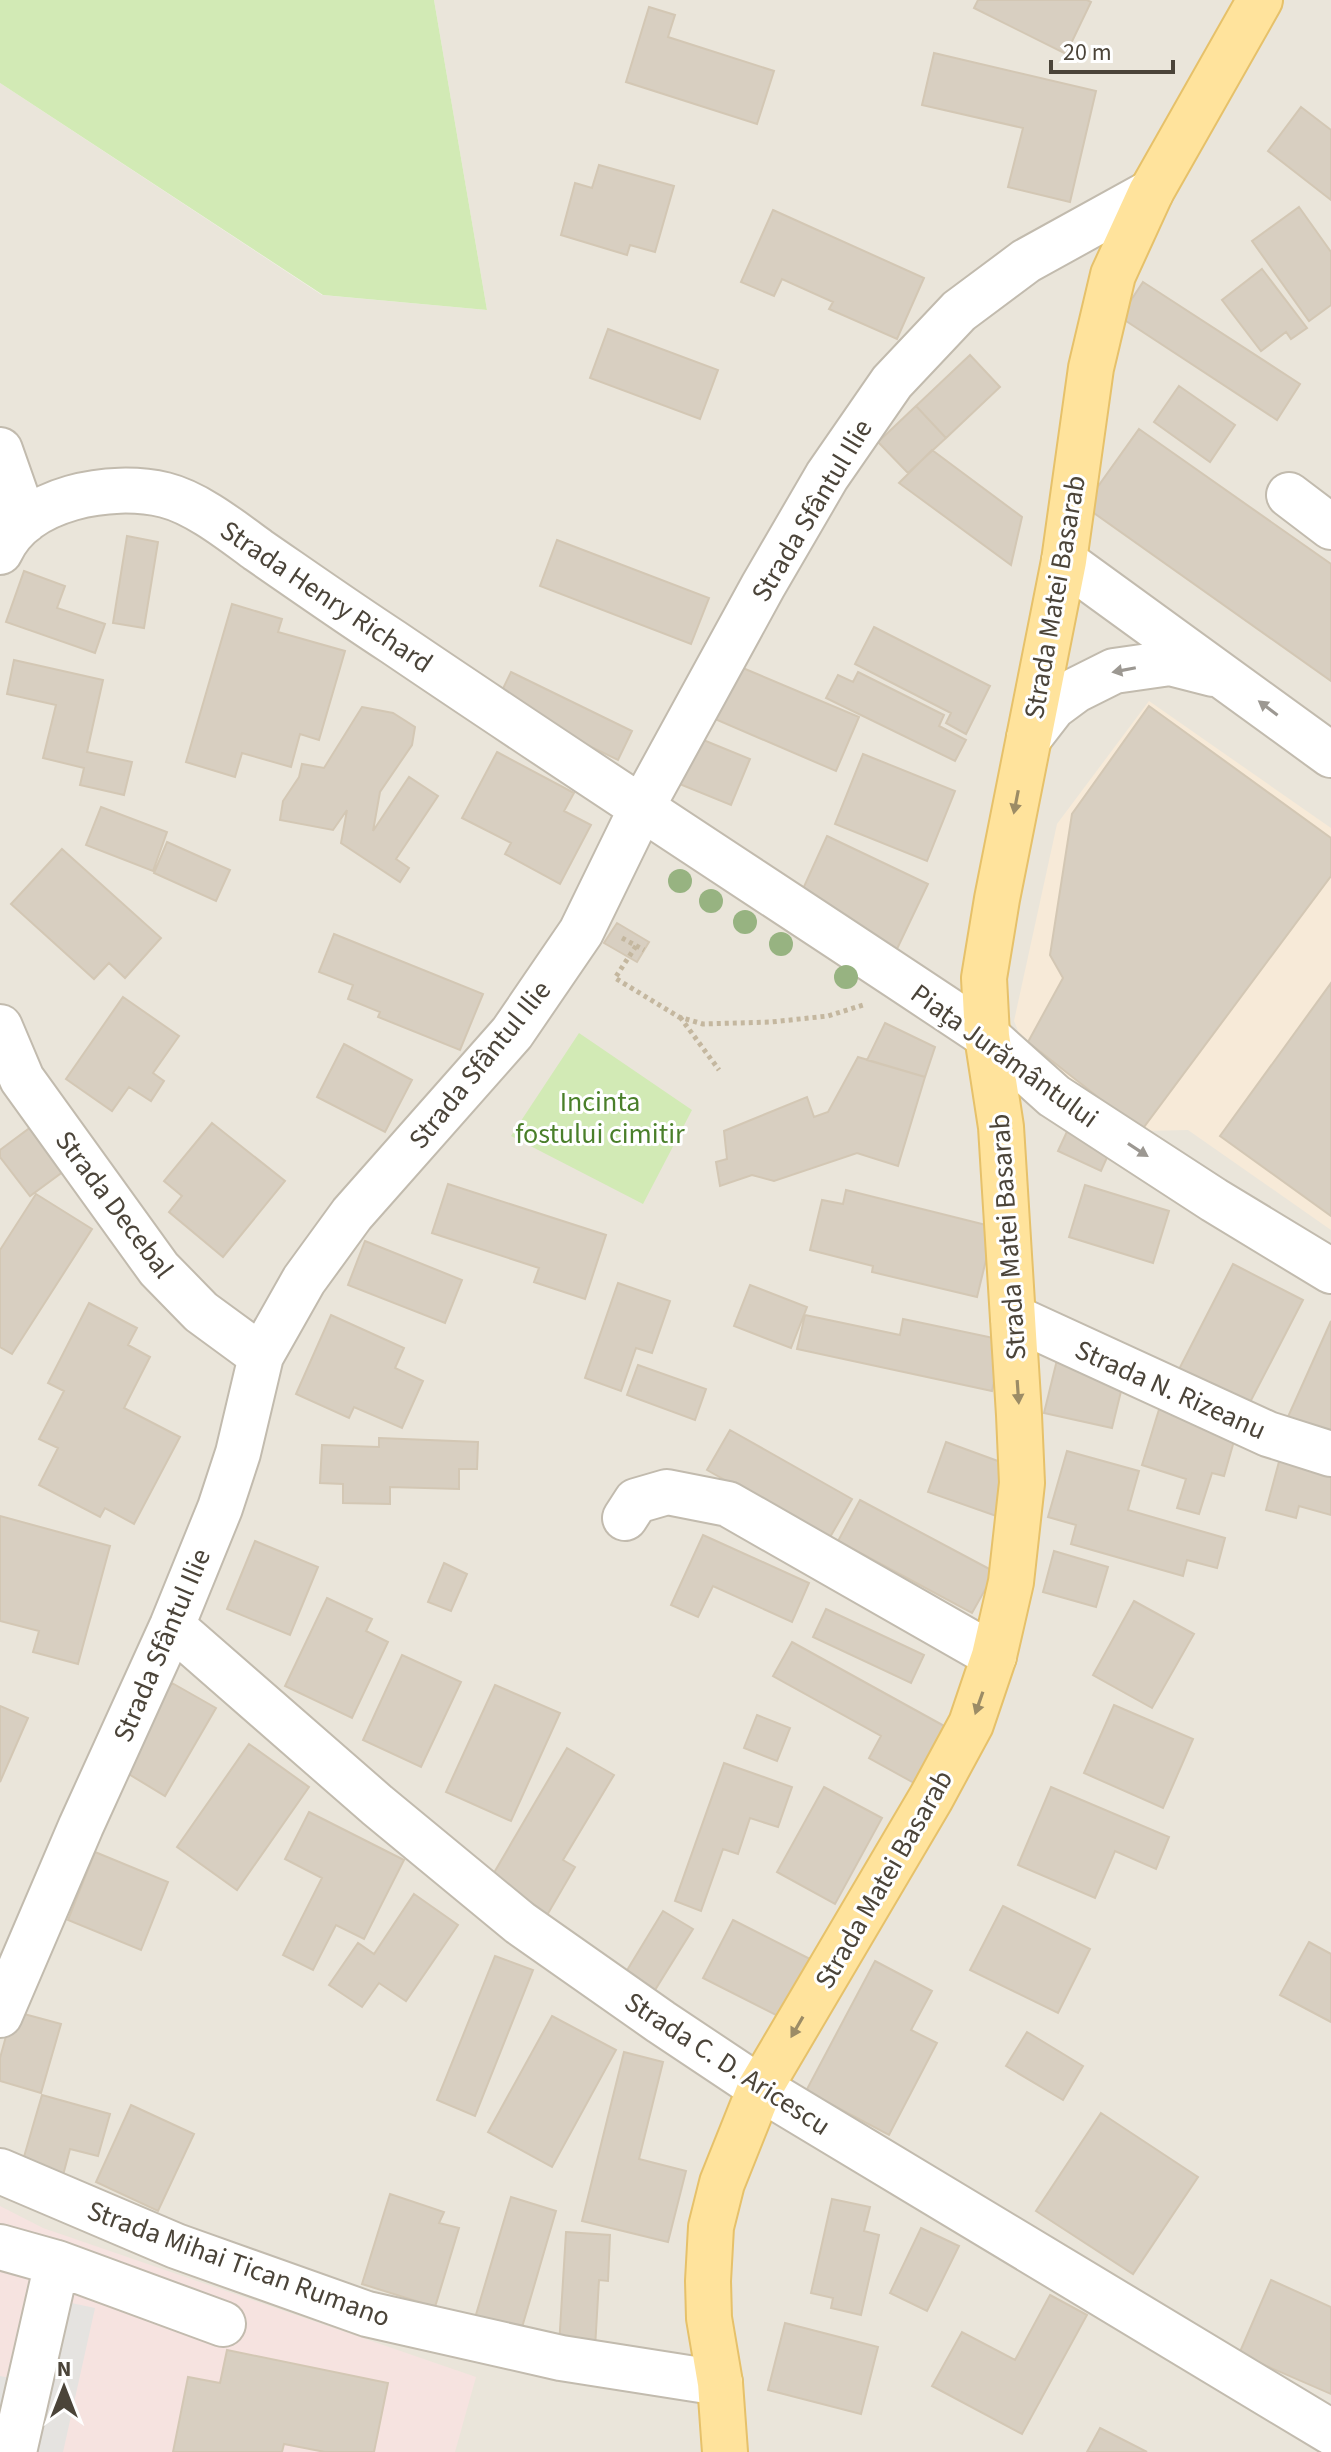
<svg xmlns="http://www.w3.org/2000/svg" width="1331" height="2452" font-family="'Source Sans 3',sans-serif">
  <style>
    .residential { fill: #eae5da }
    .commercial { fill: #f7ead8 }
    .medical { fill: #f6e3e0 }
    .green { fill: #d2eab5 }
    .parking { fill: #e5e3e0 }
    .building { fill: #d8cfc1; stroke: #d3c7b4; stroke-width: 2 }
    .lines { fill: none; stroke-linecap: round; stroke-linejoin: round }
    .minor-casing { stroke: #c2bbae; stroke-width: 48 }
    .major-casing { stroke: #e6c16a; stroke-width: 48 }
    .path { stroke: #c4b79f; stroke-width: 5; stroke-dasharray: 4 4; stroke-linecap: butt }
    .minor { stroke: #fff; stroke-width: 44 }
    .major { stroke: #ffe39c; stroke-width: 44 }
    .tree { fill: #97b381 }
    .oneway { fill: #9c9892 }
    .oneway2 { fill: #9c8c66 }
    .labels { text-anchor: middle; stroke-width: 6; stroke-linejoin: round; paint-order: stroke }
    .street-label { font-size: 28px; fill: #4b4439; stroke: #fff }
    .park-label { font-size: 28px; fill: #4a7f2a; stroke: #fff }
  </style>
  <rect width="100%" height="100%" fill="#f6f3ec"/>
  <path class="residential" d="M434,0h897v2452h-1331v-2369l322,212 165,15z"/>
  <path class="commercial" d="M1149,701l182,127v402l-143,-100 -47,1 -116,-83 -11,-27 43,-197z"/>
  <path class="medical" d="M0,2206l43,22 433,149 -21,75h-455z"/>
  <path class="green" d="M0,0h434l53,310 -164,-15 -323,-212z
    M579,1033l113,77 -49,94 -132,-68z"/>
  <path class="parking" d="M29,2294l66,14 -32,144h-63v-76l10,2z"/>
  <path class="building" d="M978,0h109l4,2 -25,52 -92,-46z
    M649,7l26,8 -7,22 106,34 -17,53 -131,-42z
    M934,53l162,38 -26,111 -62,-15 15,-59 -101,-23z
    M1301,107l30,23v70l-63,-49z
    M599,165l75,21 -19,66 -25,-7 -3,10 -66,-20 14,-52 17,5z
    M1299,207l32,45v53l-22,16 -57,-80z
    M773,210l151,68 -27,61 -68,-30 4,-7 -51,-23 -8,17 -33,-14z
    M1262,269l45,59 -16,11 -5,-7 -25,19 -39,-51z
    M1143,282l157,102 -23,36 -157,-103z
    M608,329l110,41 -18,49 -110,-41z
    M970,355l30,32 -54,51 -30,-32z
    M1179,386l56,39 -25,37 -56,-40z
    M916,406l30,32 -38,35 -30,-31z
    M1139,429l192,135v117l-247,-175z
    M932,450l90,67 -11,48 -112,-82z
    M127,536l31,6 -14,86 -31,-5z
    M557,540l152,58 -18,46 -151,-58z
    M24,571l41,15 -8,22 48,16 -10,29 -89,-31z
    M232,604l50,15 -4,13 67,19 -26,89 -19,-6 -9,33 -49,-14 -7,24 -49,-15z
    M874,627l116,59 -24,48 -20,-11 5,-10 -96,-49z
    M14,660l89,20 -16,72 45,10 -8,33 -44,-10 4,-17 -41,-10 13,-53 -49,-11z
    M738,666l121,51 -23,54 -121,-52z
    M511,672l121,59 -14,29 -121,-59z
    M858,672l86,43 -5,11 27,14 -11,21 -129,-63 12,-23 15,7z
    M1149,706l182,132v38l-190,255 -113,-89 35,-64 -13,-23 22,-141z
    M362,707l31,6 22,14 -3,18 -32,47 -7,39 36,-54 29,19 -42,63 13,9 -9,14 -59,-39 6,-33 -14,20 -53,-10 3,-19 16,-24 3,-13 22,4z
    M696,737l54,22 -19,46 -54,-22z
    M497,752l77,41 -10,18 27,14 -31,59 -55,-30 6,-11 -49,-25z
    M863,754l92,37 -28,70 -92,-37z
    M101,807l66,25 -14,39 -67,-26z
    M827,836l101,48 -31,65 -100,-47z
    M167,842l63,28 -14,31 -62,-28z
    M62,849l99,89 -36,40 -16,-15 -15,16 -83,-75z
    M617,923l32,19 -12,20 -33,-19z
    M334,934l149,60 -23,56 -82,-33 2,-5 -32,-13 5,-14 -34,-13z
    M1331,983v233l-111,-80z
    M123,997l56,39 -26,37 11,8 -13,20 -22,-14 -17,24 -46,-32z
    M885,1023l50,24 -10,30 -58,-17z
    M344,1044l68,36 -27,52 -68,-35z
    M858,1057l67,20 -27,89 -41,-13 -83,28 -22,-6 -32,11 -4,-24 11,-3 -3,-28 83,-34 7,20 14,-5z
    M212,1123l73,58 -62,76 -54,-45 13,-16 -18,-15z
    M1070,1125l43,19 -12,27 -43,-20z
    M31,1127l33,44 -34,25 -30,-39v-7z
    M448,1184l158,51 -21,64 -51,-17 5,-14 -107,-35z
    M1085,1185l84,26 -16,52 -84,-26z
    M846,1190l148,37 -17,70 -105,-25 1,-6 -63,-16 12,-50 21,4z
    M36,1194l56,35 -80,125 -12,-7v-97z
    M365,1241l97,39 -17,43 -97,-38z
    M1233,1264l70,36 -58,112 -70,-35z
    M618,1283l52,18 -18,52 -16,-5 -15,43 -36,-13z
    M750,1285l57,22 -16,41 -57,-22z
    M89,1303l48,25 -9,17 22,12 -26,51 56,29 -46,87 -29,-16 -5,9 -61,-32 19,-37 -19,-9 25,-48 -16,-8z
    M331,1315l73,33 -9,20 28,13 -21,47 -48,-21 -5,11 -53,-24z
    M805,1315l95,20 3,-16 100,21 -11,51 -195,-42z
    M1331,1321v118l-44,-20z
    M1057,1360l68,15 -13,53 -68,-15z
    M638,1365l68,24 -11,31 -68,-25z
    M1161,1403l77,24 -14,49 -12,-3 -13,41 -22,-6 9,-29 -44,-14z
    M730,1430l122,69 -23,40 -122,-69z
    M379,1438l99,4 -1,27h-18v20l-69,-2v17l-47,-1v-19l-23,-1 2,-38 57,2z
    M946,1442l71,26 -18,49 -71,-25z
    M1067,1451l72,20 -11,39 97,28 -8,30 -30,-8 -4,16 -112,-32 5,-19 -28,-8z
    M1280,1458l51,13v44l-32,-9 -3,12 -30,-8z
    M860,1500l135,72 -23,41 -134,-72z
    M0,1516l110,30 -32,118 -45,-12 6,-21 -39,-10z
    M703,1535l106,48 -17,39 -79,-36 -15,31 -27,-12z
    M255,1541l63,26 -28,68 -63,-26z
    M1054,1551l54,16 -12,40 -53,-15z
    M444,1563l23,11 -16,37 -23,-9z
    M327,1598l45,21 -6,12 22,11 -36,76 -67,-32z
    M1134,1601l60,33 -42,74 -59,-33z
    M826,1609l98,46 -13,28 -98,-46z
    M792,1642l154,85 -32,56 -45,-25 12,-22 -108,-60z
    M402,1655l59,27 -40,85 -58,-27z
    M172,1683l44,25 -51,88 -43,-26z
    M495,1685l65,28 -49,108 -65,-29z
    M1114,1705l79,34 -30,69 -79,-35z
    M0,1706l28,12 -28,64z
    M757,1715l33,13 -13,33 -33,-13z
    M249,1744l60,43 -72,103 -60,-43z
    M567,1748l47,27 -51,85 12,7 -29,50 -58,-34z
    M724,1763l68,24 -14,40 -28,-9 -12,36 -15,-5 -22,62 -26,-10z
    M824,1787l58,31 -47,86 -58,-32z
    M1051,1787l118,50 -13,32 -41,-18 -20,47 -77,-33z
    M309,1812l95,48 -40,79 -28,-14 -23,45 -30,-15 39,-77 -37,-19z
    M95,1852l73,30 -27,68 -73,-30z
    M414,1894l44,31 -52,76 -27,-18 -17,24 -33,-22 29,-42 16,11z
    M1003,1906l87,43 -32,64 -88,-43z
    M663,1911l30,18 -38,61 -29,-18z
    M733,1920l77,39 -30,58 -77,-39z
    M1309,1942l22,12v68l-51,-27z
    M495,1956l38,14 -58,146 -38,-16z
    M875,1961l57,30 -21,39 26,13 -48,92 -83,-44z
    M13,2011l48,13 -20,69 -41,-12v-23z
    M552,2016l64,34 -64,117 -64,-35z
    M1027,2032l56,34 -20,34 -57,-34z
    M624,2052l39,10 -24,97 47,12 -18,71 -86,-21z
    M42,2095l68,19 -12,42 -28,-7 -8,30 -41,-12z
    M131,2105l63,29 -36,77 -62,-29z
    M1101,2113l97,64 -65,97 -97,-63z
    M390,2194l54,18 -5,11 20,5 -24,79 -73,-23z
    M511,2197l45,14 -38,130 -46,-13z
    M832,2199l38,8 -6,24 15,4 -18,80 -30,-7 2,-10 -22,-5z
    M921,2228l38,18 -32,65 -37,-18z
    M566,2232l44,3 -2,46 -9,-1 -4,68 -36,-2z
    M1271,2280l60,27v87l-92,-40z
    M1050,2295l37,20 -65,119 -90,-48 30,-54 53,28z
    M785,2323l93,24 -17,67 -93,-24z
    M227,2350l161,33 -14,69h-49l-41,-8 -2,8h-109l15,-75 32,6z
    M1100,2428l47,24h-60z"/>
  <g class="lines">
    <defs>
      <path id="minor" d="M0,450l25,71
        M1289,495l42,32
        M0,552c25,-55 111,-70 165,-57 32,8 67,36 93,55 45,31 89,62 135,92 196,133 396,262 594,394l67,60 160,104 117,71
        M1064,561l267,194
        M1029,738l24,-31 23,-17 38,-19 56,-8 43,11
        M0,1027l22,52 137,190 42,43 60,44
        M1013,1317l255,117 63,20
        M625,1518l11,-17 31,-9 61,12 266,152
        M172,1626l205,179 143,118 141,99 99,66 571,344
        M0,2015l81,-189 91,-200 48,-118 18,-55 23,-97 43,-76 48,-66 160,-181 69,-101 61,-125 121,-221 64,-110 65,-94 67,-71 67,-50 125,-69
        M0,2171l176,75 191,68 194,44 159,25
        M0,2247l57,16 -43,189
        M57,2263l166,61"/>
      <path id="major" d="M725,2452l-5,-69 -11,-65 -1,-37 3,-54 11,-44 38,-95 171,-290 40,-74 23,-68 17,-74 11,-99 -3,-68 -18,-288 -14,-91 -3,-58 13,-79 67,-338 27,-193 22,-93 38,-83 109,-192"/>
    </defs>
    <use href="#minor" class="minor-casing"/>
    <use href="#major" class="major-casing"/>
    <path class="path" d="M622,938l22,12
      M636,946l-21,32 64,39 24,7 68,-2 57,-6 35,-11
      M680,1017l39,53"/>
    <use href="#minor" class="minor"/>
    <use href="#major" class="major"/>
  </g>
  <g class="tree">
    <circle cx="680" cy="881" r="12"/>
    <circle cx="711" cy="901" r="12"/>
    <circle cx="745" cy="922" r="12"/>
    <circle cx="781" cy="944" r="12"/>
    <circle cx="846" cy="977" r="12"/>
  </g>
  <defs><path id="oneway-solid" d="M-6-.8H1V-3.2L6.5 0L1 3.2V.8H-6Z" transform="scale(2)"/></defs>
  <g class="oneway">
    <use href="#oneway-solid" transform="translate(1124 670) rotate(169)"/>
    <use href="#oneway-solid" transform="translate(1268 708) rotate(-143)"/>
    <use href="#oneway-solid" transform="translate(1138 1150) rotate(33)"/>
  </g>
  <g class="oneway2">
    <use href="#oneway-solid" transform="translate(1016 802) rotate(101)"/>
    <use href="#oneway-solid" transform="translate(1018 1392) rotate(86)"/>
    <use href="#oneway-solid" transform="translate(979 1703) rotate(109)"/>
    <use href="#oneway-solid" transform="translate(797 2027) rotate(120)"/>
  </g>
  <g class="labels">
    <g class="street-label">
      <text transform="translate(811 510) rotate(-59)" y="10">Strada Sfântul Ilie</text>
      <text transform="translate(327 596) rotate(34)" y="10">Strada Henry Richard</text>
      <text transform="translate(1054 597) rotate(-80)" y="10">Strada Matei Basarab</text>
      <text transform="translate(1005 1055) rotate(36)" y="10">Piața Jurământului</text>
      <text transform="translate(479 1064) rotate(-51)" y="10">Strada Sfântul Ilie</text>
      <text transform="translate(115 1204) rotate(53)" y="10">Strada Decebal</text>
      <text transform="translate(1007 1237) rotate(-94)" y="10">Strada Matei Basarab</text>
      <text transform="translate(1171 1389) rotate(24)" y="10">Strada N. Rizeanu</text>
      <text transform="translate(161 1645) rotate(-67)" y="10">Strada Sfântul Ilie</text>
      <text transform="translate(883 1879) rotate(-60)" y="10">Strada Matei Basarab</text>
      <text transform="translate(728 2063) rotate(33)" y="10">Strada C. D. Aricescu</text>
      <text transform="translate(239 2263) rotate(20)" y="10">Strada Mihai Tican Rumano</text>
    </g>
    <g class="park-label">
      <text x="600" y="1111">Incinta<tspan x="600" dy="32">fostului cimitir</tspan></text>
    </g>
  </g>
  <g transform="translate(64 2388)" stroke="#ffffff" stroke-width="6" paint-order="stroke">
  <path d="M0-6L14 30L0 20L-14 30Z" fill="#4b4439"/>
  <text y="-12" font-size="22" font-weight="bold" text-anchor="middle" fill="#4b4439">N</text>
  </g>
  <path d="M1051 60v12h122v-12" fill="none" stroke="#4b4439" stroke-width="4"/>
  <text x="1063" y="60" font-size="24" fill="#4b4439" stroke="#ffffff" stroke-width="6" paint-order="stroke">20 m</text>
</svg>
